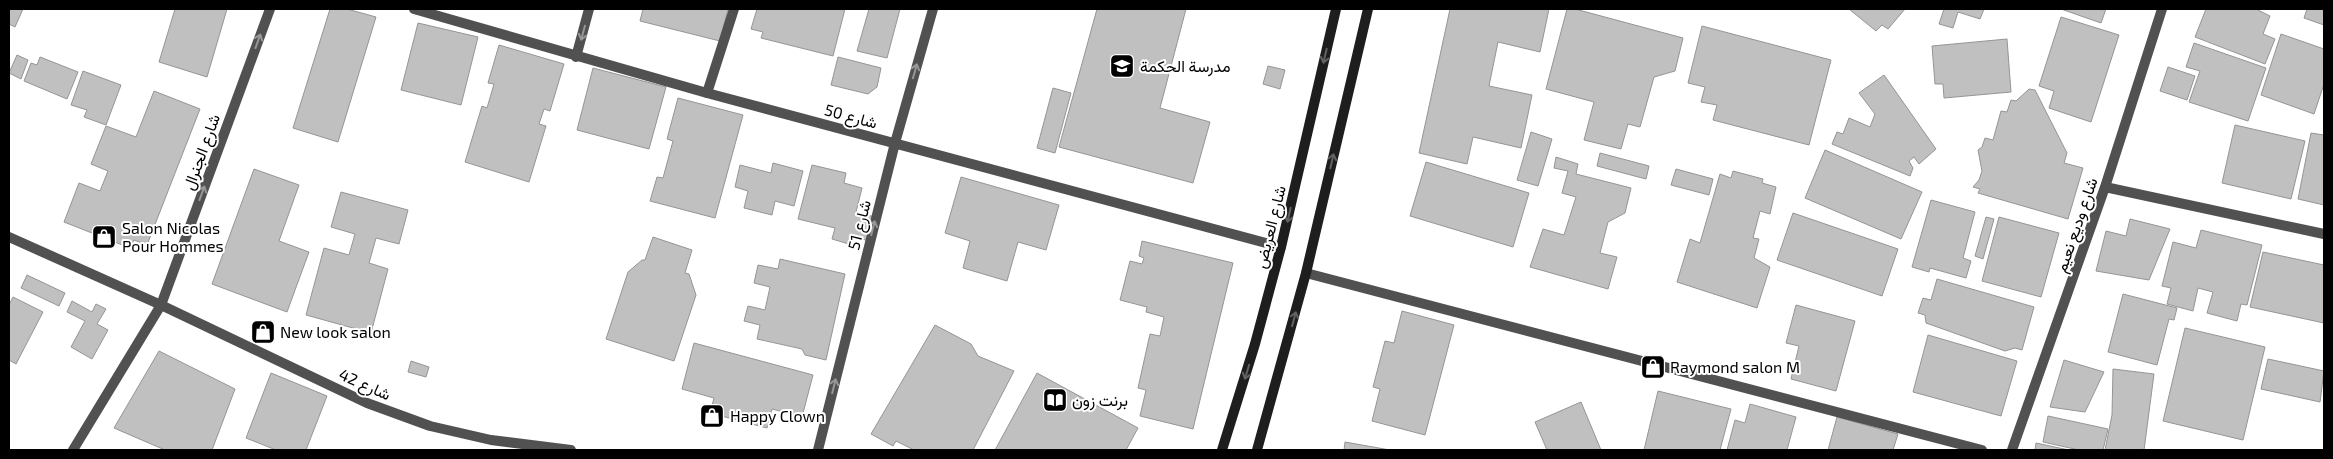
<svg xmlns="http://www.w3.org/2000/svg" width="2333" height="459" font-family="'Exo 2',Vazirmatn,sans-serif">
  <style>
    .building { fill: #c0c0c0; stroke: #959595 }
    .lines { fill: none; stroke-linecap: round; stroke-linejoin: round }
    .pedestrian { stroke: #515151; stroke-width: 10 }
    .minor { stroke: #515151; stroke-width: 10 }
    .tertiary { stroke: #515151; stroke-width: 10 }
    .secondary { stroke: #1e1e1e; stroke-width: 10 }
    .oneway { stroke: #979797 }
    .oneway2 { stroke: #626262 }
    .labels { text-anchor: middle; stroke-width: 4; stroke-linejoin: round; paint-order: stroke }
    .poi-label { font-size: 16px; fill: #000; stroke: #fff; text-anchor: start }
    .street-label { font-size: 16px; fill: #000; stroke: #fff }
  </style>
  <rect width="100%" height="100%" fill="#fff"/>
  <path class="building" d="M9,9h14l-8,18 -6,-3z
    M175,9h52l-20,68 -48,-15z
    M330,9h17l29,8 -38,125 -45,-14z
    M643,9h85l-8,32 -80,-20z
    M757,9h88l-12,47 -72,-18 2,-6 -12,-3z
    M869,9h31l-13,49 -30,-7z
    M1097,9h89l-26,99 50,14 -17,61 -134,-36z
    M1450,9h99l-9,43 -42,-10 -9,44 43,9 -11,53 -48,-11 -6,27 -48,-11z
    M1567,9h8l108,29 -8,33 -21,6 -14,50 -12,-3 -7,25 -37,-9 10,-38 -48,-13z
    M1849,9h56l-17,20 -6,-4 -6,6z
    M1944,9h40l-4,10 -22,-7 -5,16 -14,-4z
    M2061,9h45l-5,14z
    M2206,9h50l14,7 -7,18 12,5 -10,25 -70,-27z
    M2307,9h17v16l-20,-7z
    M2061,17l58,18 -28,87 -42,-14 5,-17 -15,-5z
    M418,23l60,14 -17,68 -60,-15z
    M1702,26l129,34 -22,85 -96,-25 4,-15 -16,-3 4,-15 -17,-4z
    M2281,34l43,15v35l-10,30 -53,-19z
    M2007,39l4,53 -67,6 -1,-14h-8l-3,-38z
    M2194,43l72,25 -18,53 -59,-19 11,-31 -14,-4z
    M499,45l65,19 -14,47 -6,-2 -5,15 7,2 -17,56 -64,-20 17,-56 5,2 7,-24 -6,-1z
    M17,55l11,5 -7,19 -12,-6z
    M40,57l38,15 -11,27 -43,-18 7,-18 6,2z
    M838,57l43,11 -4,19 -9,7 -37,-9z
    M1268,66l17,4 -5,19 -17,-5z
    M2168,67l27,9 -8,24 -27,-9z
    M593,68l73,19 -17,62 -72,-19z
    M83,71l38,14 -15,40 -22,-8 3,-7 -16,-5z
    M1884,75l52,74 -17,15 -5,-7 -5,4 4,7 -3,8 -78,-32 5,-12 6,2 6,-16 21,9 5,-13 -16,-21z
    M1053,88l18,5 -16,60 -18,-5z
    M2029,89l6,1 32,63 -3,10 19,5 -15,51 -90,-26 2,-4 -7,-2 6,-7 3,-9 -4,-21 4,-3 3,-9 8,2 8,-29 6,1 4,-12 5,1z
    M154,91l46,18 -53,136 -13,-5 -4,8 -66,-26 15,-39 21,8 8,-20 -17,-7 15,-38 30,11z
    M678,98l65,17 -28,103 -65,-17 7,-24 6,1 10,-37 -6,-2z
    M2235,125l70,16 -14,58 -69,-16z
    M1531,132l21,7 -14,47 -21,-6z
    M2311,133l13,2v70l-26,-6z
    M1825,150l97,42 -21,47 -96,-41z
    M1600,153l49,13 -3,13 -49,-13z
    M1556,157l22,7 -2,10 55,14 -6,25 -17,9 -8,31 17,4 -9,32 -78,-22 13,-38 21,6 12,-38 -14,-4 6,-22 -14,-3z
    M1426,162l103,31 -16,54 -103,-31z
    M773,163l30,8 -9,35 -19,-5 -3,14 -28,-7 4,-17 -13,-4 5,-22 31,8z
    M812,165l34,8 -2,10 18,5 -6,24 19,5 -6,24 -15,-4 -2,8 -20,-6 3,-11 -37,-9z
    M254,169l45,16 -20,56 30,11 -22,60 -75,-28z
    M1676,169l37,10 -4,16 -38,-10z
    M1733,171l30,8 -1,4 14,4 -6,27 -10,-3 -7,27 6,1 -5,19 16,9 -13,41 -80,-26 13,-43 10,4 20,-69 11,4z
    M961,177l98,28 -13,45 -28,-8 -11,39 -44,-13 7,-27 -25,-8z
    M341,192l67,18 -9,34 -23,-6 -7,25 19,6 -17,64 -65,-18 18,-67 25,7 6,-21 -24,-7z
    M1931,200l44,12 -12,46 8,3 -5,17 -36,-10 -1,4 -17,-5z
    M1793,213l105,36 -16,47 -105,-36z
    M1986,217l8,2 -11,40 -8,-3z
    M1999,217l60,16 -18,64 -59,-16z
    M2130,219l40,10 -21,51 -53,-9 10,-40 20,5z
    M2201,230l61,15 -15,60 -6,-1 -4,17 -30,-8 6,-21 -15,-4 -5,23 -26,-7 4,-16 -9,-2 11,-44 23,6z
    M653,237l39,13 -7,23 4,1 7,21 -22,66 -68,-22 22,-67 14,-12h3z
    M1142,241l91,22 -40,166 -53,-13 6,-26 -8,-2 12,-54 10,2 4,-19 -18,-5 1,-5 -27,-7 10,-39 12,3 2,-6 -5,-2z
    M2263,252l61,13v58l-74,-16z
    M780,259l65,15 -19,86 -21,-5 -3,-6 -45,-10 3,-14 -16,-4 4,-15 17,4 5,-23 -16,-4 4,-18 20,4z
    M27,275l38,18 -6,13 -38,-18z
    M1937,279l97,28 -12,43 -7,-2 -10,3 -79,-28 -1,-8 -7,-2 5,-15 8,2z
    M2123,294l54,14 -3,12 -5,-1 -12,46 -49,-13z
    M13,297l30,15 -27,52 -7,-4v-55z
    M72,301l20,11 4,-8 10,5 -9,15 11,6 -16,29 -21,-12 14,-26 -18,-9z
    M1796,305l59,16 -19,70 -45,-12 8,-33 -13,-3z
    M1402,311l52,14 -29,110 -53,-14 8,-32 -7,-2 12,-46 9,2z
    M935,325l36,19 7,12 36,15 -41,79h-59l-18,-9 -3,5 -22,-12z
    M2185,328l80,19 -22,93 -80,-19z
    M1928,335l89,26 -16,55 -88,-24z
    M694,343l119,32 -11,42 -30,-8 -5,19 -57,-15 4,-15 -32,-9z
    M159,351l76,38 -23,61h-47l-51,-22z
    M2268,359l56,12 -4,31 -59,-13z
    M2064,360l40,12 -19,40 -35,-5z
    M411,361l18,6 -3,10 -18,-5z
    M2113,369l41,5 -10,76h-39l7,-35z
    M271,373l56,23 -21,54h-30l-30,-12z
    M1037,373l101,55 -12,22h-131z
    M1658,391l73,18 -11,41h-76z
    M1581,402l20,48h-54l-12,-28z
    M1750,404l46,13 -9,33h-60l8,-30 10,3z
    M2048,416l60,13 -5,21h-24l-36,-8z
    M1837,417l61,17 -5,16h-65z
    M1345,442l45,8h-46z
    M2036,443l33,7h-34z"/>
  <g class="lines">
    <path class="pedestrian" d="M707,93l27,-84"/>
    <path class="minor" d="M414,9l293,84 574,154
      M576,57l13,-48
      M2105,187l219,47
      M1306,273l676,177
      M73,450l88,-145 109,-296
      M818,450l77,-307 38,-134
      M2012,450l93,-263 57,-178"/>
    <path class="tertiary" d="M9,237l152,68 206,98 63,23 61,14 80,10"/>
    <path class="secondary" d="M1222,450l33,-106 26,-97 55,-238
      M1257,450l49,-177 62,-264"/>
  </g>
  <defs><path id="oneway-shaft" d="M-6 0H5M1.5-3L5.5 0L1.5 3" fill="none" stroke-width="1.6" stroke-linecap="round" stroke-linejoin="round" transform="scale(1.25)"/></defs>
  <g class="oneway">
    <use href="#oneway-shaft" transform="translate(583 33) rotate(105)"/>
    <use href="#oneway-shaft" transform="translate(258 41) rotate(-70)"/>
    <use href="#oneway-shaft" transform="translate(915 71) rotate(-74)"/>
    <use href="#oneway-shaft" transform="translate(202 193) rotate(-70)"/>
    <use href="#oneway-shaft" transform="translate(873 228) rotate(-76)"/>
    <use href="#oneway-shaft" transform="translate(834 386) rotate(-76)"/>
  </g>
  <g class="oneway2">
    <use href="#oneway-shaft" transform="translate(1325 56) rotate(103)"/>
    <use href="#oneway-shaft" transform="translate(1332 161) rotate(-77)"/>
    <use href="#oneway-shaft" transform="translate(1289 215) rotate(103)"/>
    <use href="#oneway-shaft" transform="translate(1294 319) rotate(-75)"/>
    <use href="#oneway-shaft" transform="translate(1247 372) rotate(107)"/>
  </g>
  <defs>
    <symbol id="school-square" viewBox="-11 -11 22 22"><rect x="-9" y="-9" width="18" height="18" rx="4" fill="#000" stroke="#fff"/><path d="M0-5L7-2L0 1L-7-2ZM-4 1L0 2.5L4 1V4Q0 6-4 4Z" fill="#fff"/></symbol>
    <symbol id="shop-square" viewBox="-11 -11 22 22"><rect x="-9" y="-9" width="18" height="18" rx="4" fill="#000" stroke="#fff"/><path d="M-5-2.5h2.3a2.7 3.5 0 0 1 5.4 0H5L5.5 6h-11ZM-1.5-2.5h3a1.5 2.3 0 0 0-3 0Z" fill="#fff"/></symbol>
    <symbol id="library-square" viewBox="-11 -11 22 22"><rect x="-9" y="-9" width="18" height="18" rx="4" fill="#000" stroke="#fff"/><path d="M-6-4Q-3-5.5-.7-3.5V5Q-3 3-6 4ZM6-4Q3-5.5 .7-3.5V5Q3 3 6 4Z" fill="#fff"/></symbol>
  </defs>
  <g fill-rule="evenodd">
    <use href="#school-square" x="1108" y="52" width="28" height="28"/>
    <use href="#shop-square" x="90" y="223" width="28" height="28"/>
    <use href="#shop-square" x="249" y="318" width="28" height="28"/>
    <use href="#shop-square" x="1639" y="353" width="28" height="28"/>
    <use href="#library-square" x="1041" y="386" width="28" height="28"/>
    <use href="#shop-square" x="698" y="402" width="28" height="28"/>
  </g>
  <g class="labels">
    <g class="poi-label">
      <text x="1140" y="72">مدرسة الحكمة</text>
      <text x="122" y="234">Salon Nicolas<tspan x="122" dy="18">Pour Hommes</tspan></text>
      <text x="280" y="338">New look salon</text>
      <text x="1670" y="373">Raymond salon M</text>
      <text x="1072" y="406">برنت زون</text>
      <text x="730" y="422">Happy Clown</text>
    </g>
    <g class="street-label">
      <text transform="translate(851 116) rotate(15)" y="6">شارع 50</text>
      <text transform="translate(201 152) rotate(-70)" y="6">شارع الجنرال</text>
      <text transform="translate(859 225) rotate(-76)" y="6">شارع 51</text>
      <text transform="translate(2076 225) rotate(-71)" y="6">شارع وديع نعيم</text>
      <text transform="translate(1270 227) rotate(-76)" y="6">شارع العريض</text>
      <text transform="translate(365 384) rotate(24)" y="6">شارع 42</text>
    </g>
  </g>
  <rect width="2333" height="459" fill="none" stroke="#000000" stroke-width="20"/>
</svg>
